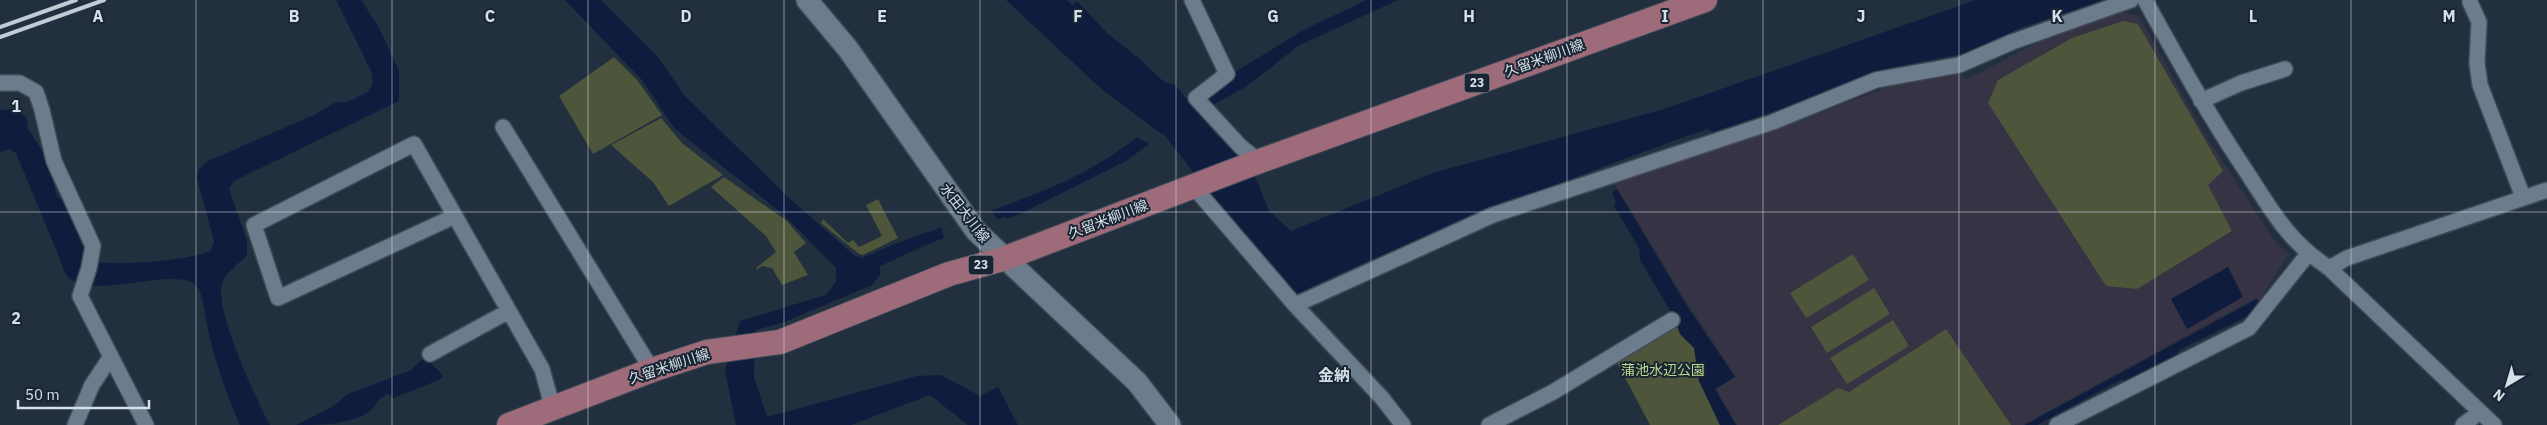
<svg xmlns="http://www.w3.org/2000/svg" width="2547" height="425" font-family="'IBM Plex Sans','Noto Sans JP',sans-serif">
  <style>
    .education { fill: #363344 }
    .green { fill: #4d553b }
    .water { fill: #0f1c3e }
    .pier { fill: #222f3e }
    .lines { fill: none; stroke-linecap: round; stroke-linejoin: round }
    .minor-casing { stroke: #3f4b57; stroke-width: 18 }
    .secondary-casing { stroke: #3f4b57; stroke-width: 24 }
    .primary-casing { stroke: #3f4b57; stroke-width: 26 }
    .minor { stroke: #6c7c8d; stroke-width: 15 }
    .secondary { stroke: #6c7c8d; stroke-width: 21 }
    .primary { stroke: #9e6b7b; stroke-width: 24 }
    .rail { stroke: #c2ccd5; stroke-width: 4 }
    .grid { fill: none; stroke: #d7e0e9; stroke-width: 1; stroke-opacity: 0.55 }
    .labels { text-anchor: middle; stroke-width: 4; stroke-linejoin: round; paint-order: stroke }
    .shield { fill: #182533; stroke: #9ea8b2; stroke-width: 1 }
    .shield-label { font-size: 12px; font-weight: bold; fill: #d7e0e9 }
    .street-label { font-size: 14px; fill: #d7e0e9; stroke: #182533 }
    .park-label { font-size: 14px; fill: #c1d78f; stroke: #182533 }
    .quarter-label { font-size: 16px; font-weight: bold; fill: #d7e0e9; stroke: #182533 }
    .grid-label { font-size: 16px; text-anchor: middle; font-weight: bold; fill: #d7e0e9; stroke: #182533; stroke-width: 4; stroke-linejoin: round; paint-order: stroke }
  </style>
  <rect width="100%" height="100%" fill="#222f3e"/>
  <path class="education" d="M2122,12l17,4 65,117 73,111 12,10 -30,47 -3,-3 -233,127h-286l-21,-36 20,-12 -49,-74 -73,-120 124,-42 30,-8 127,-49 65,-11 6,7 75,-40z"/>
  <path class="green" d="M2123,21l15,3 85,147 -15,14 24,46 -95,58 -31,-3 -118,-183 10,-23 74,-42z
    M614,57l24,24 24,34 -69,39 -34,-58z
    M661,118l21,25 41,32 -54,31 -16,-24 -42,-37z
    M724,177l63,44 19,22 -12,9 14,23 -26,10 -10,-17 -10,-2 -5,4 -1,-2 20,-16 -10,-16 -55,-49z
    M878,199l20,39 -35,17 -4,-1 -38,-31 2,-4 25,24 5,-3 6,7 23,-11 -16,-31z
    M1853,254l16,26 -63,38 -16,-25z
    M1874,288l16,26 -63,39 -16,-26z
    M1893,320l16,26 -62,38 -17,-26z
    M1677,321l18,28 4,31 21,45h-70l-36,-68z
    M1946,329l65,96h-233l60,-37 11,4z"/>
  <path class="water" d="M336,0h25l17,26 21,45v30l-165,80 -5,8 18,52v14c-7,8 -19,16 -24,26 -12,23 34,120 47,144h-30c-16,-38 -30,-76 -36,-117 -2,-10 -3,-21 -13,-26 -30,-14 -122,27 -129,-18l-46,-111 -6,-4 -10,3v-42l16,-1 10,8 2,12 19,29 10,38 11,9 15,36 3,14 -1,6c31,5 96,1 126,-10l3,-10 -17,-63 2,-9 9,-8 106,-46 20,-12 13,-1 21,-10 5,-9 -1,-10z
    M565,0h36l56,56 28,40 103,101 67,59 7,2c91,-42 196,-57 275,-121l12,7 -23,17 -106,53 -12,5 -3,-2 -72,25 -53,24v9l-8,10 -90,38 -27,7 -1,47 13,40 150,-41 24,-1 39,21 18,-9 20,38h-50l-38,-30 -79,30h-115l-11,-55 15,-49 86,-26 10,-13v-14l-52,-53 -109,-86 -34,-50z
    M1006,0h61l5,5 5,-4 31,33 32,25 24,23 11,3 39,47 25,25 17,22 13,32 22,20 142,-58 231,-64 312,-109h127l-85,29 -46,23 -88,17 -111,43 -60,20 -6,-3c-139,50 -277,101 -410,165l-11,-9 -33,-43 -25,-25 -65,-84 -2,1 -63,-48z
    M1367,0h31l-100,46 -51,40 -34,19 -10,-13 100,-62z
    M1617,189l66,111 52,77 -20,12 21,36h-16l-21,-44 -5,-33 -14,-14 -6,-17 -34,-57 -1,-12 -25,-42 2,-4 -4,-10z
    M2228,267l15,30 -56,32 -16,-30z
    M2257,299l1,2 -10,15 -69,34 -3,8 -47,26 -7,-5 -85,46h-12z
    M425,357l16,16 2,3 -4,4 -46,18 -5,-4c-11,4 -11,11 -19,18 -21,13 -48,13 -73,13l39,-20 11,-10 65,-25z"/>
  <path class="pier" d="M989,208l11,14 -55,20 -4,-16z"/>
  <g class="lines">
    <defs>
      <path id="minor" d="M1192,0l35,74 -31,24 45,49 19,15
        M2145,0c32,58 64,116 101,171 27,41 41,69 83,97l165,157
        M2470,2l9,20 -2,41 3,22 43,112
        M0,83h20l16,9 6,18 12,51 39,85 -4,22 -9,28 66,129
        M2201,101l40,-18 44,-14
        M503,127l149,243
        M1193,186l102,119 87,93 21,27
        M455,216l-177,82 -24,-73 160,-81 128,225 11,40
        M2329,268l18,-10 200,-68
        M1295,305l198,-90 280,-93 103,-42 83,-15 53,-23 119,-42
        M430,354l79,-43
        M75,425l17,-40 18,-27
        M1489,425l64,-33 119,-72
        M2057,425l192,-97 59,-74
        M2463,425l17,-13"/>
      <path id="secondary" d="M807,0l41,49 128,182 161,151 33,43"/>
      <path id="primary" d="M509,425l143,-55 55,-18 73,-10 169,-68 54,-15 246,-94 456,-165"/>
    </defs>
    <use href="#minor" class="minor-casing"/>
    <use href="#secondary" class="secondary-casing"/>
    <use href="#primary" class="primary-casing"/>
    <use href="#minor" class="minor"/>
    <use href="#secondary" class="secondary"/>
    <use href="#primary" class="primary"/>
    <path class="rail" d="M0,27l76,-27
      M0,37l104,-37"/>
  </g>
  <path class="grid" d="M196,0v425M392,0v425M588,0v425M784,0v425M980,0v425M1176,0v425M1371,0v425M1567,0v425M1763,0v425M1959,0v425M2155,0v425M2351,0v425M0,212h2547"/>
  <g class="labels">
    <g class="shield">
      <rect x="1464.5" y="73.5" width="25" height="19" rx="4"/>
      <rect x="968.5" y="255.5" width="25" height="19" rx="4"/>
    </g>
    <g class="shield-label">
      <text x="1477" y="87">23</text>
      <text x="981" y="269">23</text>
    </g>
    <g class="street-label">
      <text transform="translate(1544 58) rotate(-20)" y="5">久留米柳川線</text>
      <text transform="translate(965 213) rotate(52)" y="5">水田大川線</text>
      <text transform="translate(1108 219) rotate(-21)" y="5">久留米柳川線</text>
      <text transform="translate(669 366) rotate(-18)" y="5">久留米柳川線</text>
    </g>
    <g class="park-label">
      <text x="1663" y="375">蒲池水辺公園</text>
    </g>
    <g class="quarter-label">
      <text x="1334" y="381">金納</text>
    </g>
  </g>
  <g class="grid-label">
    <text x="98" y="22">A</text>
    <text x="294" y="22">B</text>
    <text x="490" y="22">C</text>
    <text x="686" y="22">D</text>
    <text x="882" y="22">E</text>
    <text x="1078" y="22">F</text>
    <text x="1273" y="22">G</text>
    <text x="1469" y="22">H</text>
    <text x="1665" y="22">I</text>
    <text x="1861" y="22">J</text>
    <text x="2057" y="22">K</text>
    <text x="2253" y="22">L</text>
    <text x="2449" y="22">M</text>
    <text x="16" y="112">1</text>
    <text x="16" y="324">2</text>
  </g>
  <g transform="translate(2507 385) rotate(218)" stroke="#182533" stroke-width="4" paint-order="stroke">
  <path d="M0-4L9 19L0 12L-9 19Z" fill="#d7e0e9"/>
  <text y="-8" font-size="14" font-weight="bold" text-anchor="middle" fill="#d7e0e9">N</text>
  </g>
  <path d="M18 400v8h131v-8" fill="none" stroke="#d7e0e9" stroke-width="2.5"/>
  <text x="25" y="400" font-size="15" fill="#d7e0e9" stroke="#182533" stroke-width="4" paint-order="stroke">50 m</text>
</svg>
